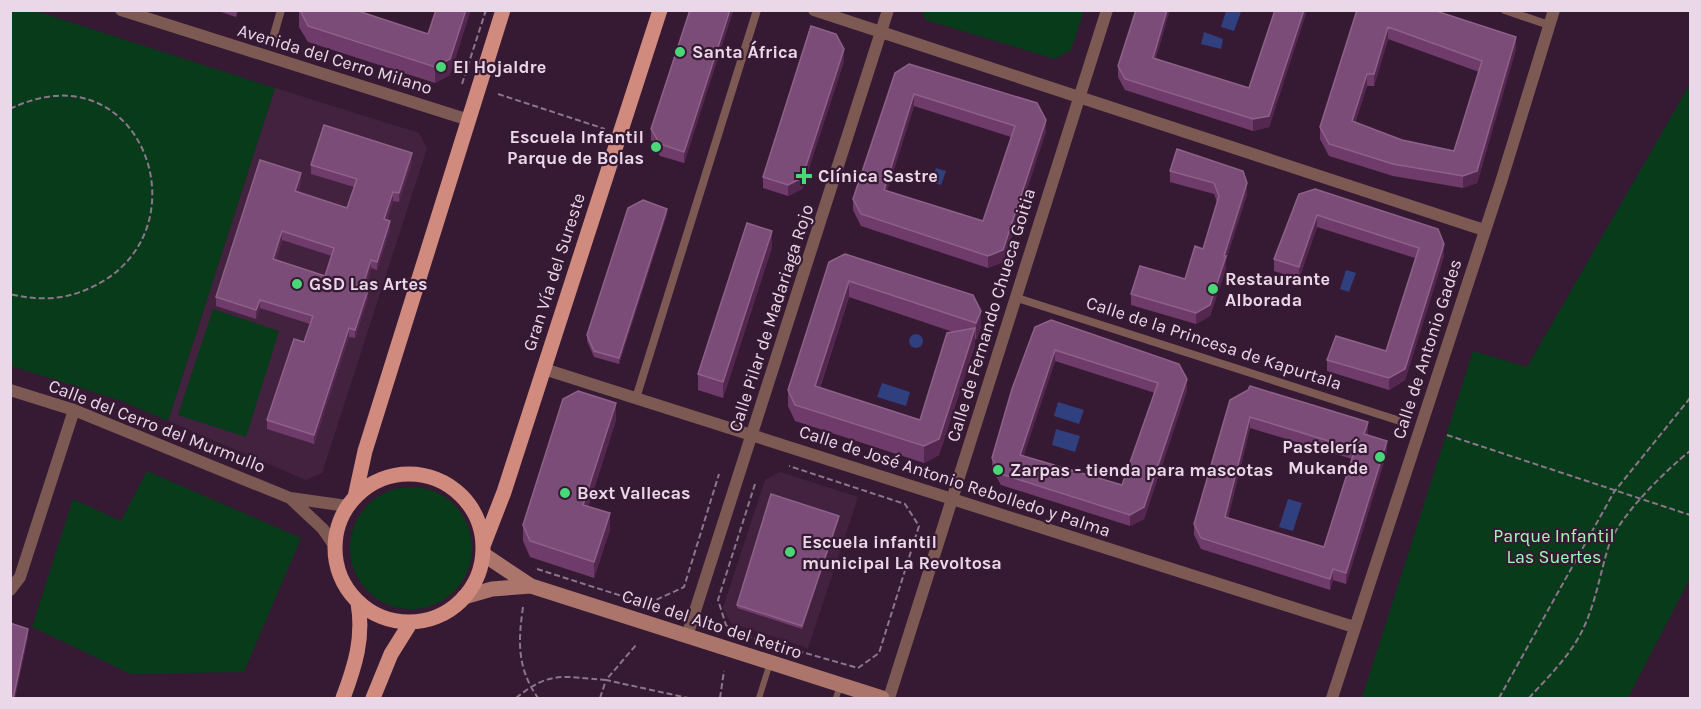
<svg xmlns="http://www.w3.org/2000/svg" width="1701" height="709" font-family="Karla,sans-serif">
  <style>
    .built { fill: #432240 }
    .green { fill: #073b1a }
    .water { fill: #303f7d }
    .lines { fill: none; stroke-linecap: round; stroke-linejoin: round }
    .path { stroke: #8d768b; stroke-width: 2; stroke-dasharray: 6 3; stroke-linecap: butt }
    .service { stroke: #7c5953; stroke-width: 6 }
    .pedestrian { stroke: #7c5953; stroke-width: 8 }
    .minor { stroke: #7c5953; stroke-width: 12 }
    .secondary { stroke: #ac756b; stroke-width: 15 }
    .primary { stroke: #d18b7e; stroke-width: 15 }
    .wall { fill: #6f3b6a; fill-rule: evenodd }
    .shaded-wall { fill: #53274f }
    .building { fill: #7c4c78; stroke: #8e6189; stroke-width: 1.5; fill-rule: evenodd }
    .poi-dot { fill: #4ad778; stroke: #361a34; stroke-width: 2 }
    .labels { text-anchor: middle; stroke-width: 4.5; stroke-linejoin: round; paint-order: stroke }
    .poi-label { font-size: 18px; font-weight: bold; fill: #ead7e7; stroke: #361a34; text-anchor: start }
    .street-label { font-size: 18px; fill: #ead7e7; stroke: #361a34 }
    .park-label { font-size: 18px; fill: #9dfcb3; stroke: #361a34 }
  </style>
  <rect width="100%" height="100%" fill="#361a34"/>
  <path class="built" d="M275,88l144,45 8,15 -105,325 -16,7 -138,-59z
    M780,472l78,25 -50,151 -77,-25 -8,-15 42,-128z"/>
  <path class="green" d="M11,10l25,1 239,77 -107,333 -46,-20 -111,-35z
    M921,11h163l-13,39 -16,9 -129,-39z
    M1690,84v494l-62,120h-266l111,-347 54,16z
    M213,309l66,22 -33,106 -68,-22z
    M147,471l154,67 -57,134 -113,2 -99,-47 41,-128 48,22z
    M350 548a61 61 0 1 1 122 0a61 61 0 1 1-122 0Z"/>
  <path class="water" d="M1226,11l15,1 -7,19 -13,-4z
    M1204,32l19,7 -2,10 -20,-5z
    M936,168l10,3 -5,14 -10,-3z
    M1346,270l10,3 -7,19 -9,-3z
    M909 341a7 7 0 1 1 14 0a7 7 0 1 1-14 0Z
    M882,383l28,9 -4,14 -29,-9z
    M1058,402l26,8 -5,14 -25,-8z
    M1056,429l24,7 -5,16 -23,-7z
    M1288,499l14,4 -9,28 -14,-4z"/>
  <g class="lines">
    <path class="path" d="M462,84l24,-74
      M498,94l107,35
      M10,109c132,-65 200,125 80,179 -26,12 -52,13 -80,6
      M1447,435l243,80
      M755,484l-37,116 8,25 9,8 123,35 21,-15 40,-127 -14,-22 -116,-38
      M537,569l110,35 37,-17 35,-113
      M523,607c-5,35 -6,61 15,91
      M516,698c34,-28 48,-21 90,-18l30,-35
      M600,698l6,-18 82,18
      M720,698l4,-27
      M1499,698l115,-206 76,-94
      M1529,698c19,-21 42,-43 54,-69 13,-27 17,-56 26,-84 11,-30 56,-74 81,-94"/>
    <path class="service" d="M759,698l11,-35
      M836,698l4,-12"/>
    <path class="pedestrian" d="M1505,10l44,15
      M273,38l8,-28
      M1014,297l389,125
      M636,398l121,-388"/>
    <path class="minor" d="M121,10l348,110
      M814,10l670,220
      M544,369l810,258
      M10,390l64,20 216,88
      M334,545l-11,-16 -33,-31 57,8
      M10,590l10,-13 54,-167
      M687,636l201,-626
      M889,698l218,-688
      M1332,698l169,-516 53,-172"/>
    <path class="secondary" d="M483,554l48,32 351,112
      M464,597l28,-8 39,-3"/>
    <path class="primary" d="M335 548a74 74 0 1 1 148 0a74 74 0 1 1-148 0Z
      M355,497l10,-46 138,-441
      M483,546l21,-54 156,-482
      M343,698c12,-32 21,-60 15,-95
      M373,698l18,-44 20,-32"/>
  </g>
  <path class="wall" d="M215,10h23l-2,7z
    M299,10h56l95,65 -15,8 -127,-41 -9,-15z
    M733,10l-49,153 -24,-7 -9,-16v-11z
    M1275,10h32l-38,117 -16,4 -128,-41 -7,-13v-11l38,-7 93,29z
    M1357,10l159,39 -39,134 -14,5 -70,-12 -64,-20 -9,-17v-12zM1388,39l91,33 -25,79 -52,-11 -47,-17 12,-37h7z
    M844,61l-42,128 -14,7 -25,-8v-11z
    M895,73l151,58 -43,131 -15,6 -127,-42 -8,-16v-11zM914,106l97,31 -28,84 -96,-30z
    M1177,149l70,45 -21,66v8l-16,48 -14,8 -65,-19v-11l54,-15 18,-30 14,-47 -3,-8 -44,-12v-11z
    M412,162l-13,40 -6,-1 -6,19 3,10 -13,40 -6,-2 -6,21 3,9 -13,40 -6,-1 -35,107 -47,-15v-9l37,-78 6,-18 -50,-16 -4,11 -40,-13v-9l85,-115 -3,10 49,16 7,-21 -43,-13v-9zM282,240l50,16 -7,20 -49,-16z
    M1299,194l145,62 -39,124 -16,10 -62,-19v-11l59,-9 29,-93 -98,-31 -18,52 -25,-8v-12z
    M667,214l-48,150 -25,-7 -7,-16v-6z
    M772,247l-49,151 -25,-8v-16z
    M829,262l144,33 8,32 -5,13 -1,-1v6l-36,110 -15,8 -129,-42 -7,-15v-16zM849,297l104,35 -33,88 -100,-32z
    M1035,327l152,63 -43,129 -14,7 -129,-41 -9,-16v-11zM1055,361l100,32 -33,92 -99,-29z
    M1230,400l138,33v2l19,17 -41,132 -13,-4 -3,10 -129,-41 -7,-14v-11zM1250,428l102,31 -28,88 -96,-29z
    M616,420l-28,87 22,22 -16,49 -64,-21 -7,-16v-16z
    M839,519l-37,110 -65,-21v-3z"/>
  <path class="shaded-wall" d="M466,10h5l-21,65 -15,8v-16z
    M730,10h3v2l-49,151v-11z
    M1167,10h3l-17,59v-11z
    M1304,10h3l-38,117 -16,4v-12z
    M1388,27v12l-14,47v-12z
    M1516,37v12l-39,134 -14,5v-12z
    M844,49v12l-42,128 -14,7v-11z
    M1367,74v12l-15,47v-12z
    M914,94v12l-30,95v-11z
    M1046,120v11l-43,131 -15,6v-12z
    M412,153v9l-13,40v-9z
    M301,173v9l-6,17v-8z
    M1247,183v11l-21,66v8l-16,48 -14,8v-11l28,-57z
    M393,192v9l-9,27v-9z
    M667,209v5l-48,150v-6z
    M1317,215v12l-18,52v-12z
    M390,221v9l-13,40v-8z
    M282,231v9l-9,28v-9z
    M772,231v16l-49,151v-16z
    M1444,244v12l-39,124 -16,10v-12z
    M371,260v8l-9,29v-9z
    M849,281v16l-34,105v-16z
    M368,290v8l-13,40v-8z
    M260,300v8l-4,11v-9z
    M981,311v16l-5,13v-17z
    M349,328v9l-35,107v-9z
    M975,328v17l-36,110 -15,8v-17z
    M1055,350v11l-35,106v-12z
    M1187,379v11l-43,129 -14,7v-11z
    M616,403v17l-33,102v-17z
    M1250,417v11l-25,101v-12z
    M1368,422v11l-4,12v-11z
    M1387,441v11l-41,132v-11z
    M610,513v16l-16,49v-16z
    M839,516v3l-37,110v-3z
    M1333,569v11l-3,10v-11z
    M28,629v9l-13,61h-2z"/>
  <path class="building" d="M300,10h55l73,24 8,-24h30l-16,49 -15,8 -127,-41z
    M690,10h40l-46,142 -24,-8 -9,-15z
    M1136,10h31l-14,48 96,30 26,-78h29l-35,106 -16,3 -128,-40 -7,-13z
    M1357,10h76l83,27 -39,134 -14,5 -70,-12 -64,-20 -9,-17zM1388,27l94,34 -28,90 -52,-11 -50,-19 15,-47h7z
    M811,26l25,8 8,15 -42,129 -14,7 -25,-8z
    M909,64l128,39 9,17 -43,130 -15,6 -127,-42 -8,-15 42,-126zM914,94l101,32 -32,95 -99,-31z
    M324,125l88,28 -13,40 -6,-1 -9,27 6,2 -13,41 -6,-2 -9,28 6,2 -13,40 -6,-2 -35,107 -47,-15 27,-81 10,3 9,-26 -53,-16 -4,10 -40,-13 44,-137 41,13 -6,18 52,17 10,-29 -46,-14zM282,231l52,17 -9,28 -52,-17z
    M1177,149l66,22 4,12 -23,73h2l-16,49 -14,8 -65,-19 9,-28 45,13 10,-33 8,3 16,-53 -5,-13 -44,-12z
    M1315,189l123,40 6,15 -39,125 -16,9 -62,-18 9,-24 50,15 33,-103 -102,-33 -18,52 -25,-8 25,-65z
    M643,200l24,9 -48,149 -25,-7 -7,-16 41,-127z
    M747,223l25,8 -49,151 -25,-8z
    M845,254l128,41 8,16 -5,12 -127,-42 -34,105 105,34 27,-87 28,-5 -36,111 -15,7 -129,-41 -7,-15 41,-128z
    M1051,320l128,44 8,15 -43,128 -14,8 -129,-41 -9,-16 20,-69 23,-62zM1055,350l103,33 -36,102 -102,-30z
    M1250,386l118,36 -4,12 23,7 -41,132 -13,-4 -3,10 -129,-41 -7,-14 36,-124 18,-10zM1250,417l105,32 -31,98 -99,-30z
    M578,391l38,12 -33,102 27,8 -16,49 -64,-21 -7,-16 40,-126z
    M771,494l68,22 -37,110 -65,-21z
    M10,623l18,6 -15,70h-3z"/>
  <g class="poi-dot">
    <circle cx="680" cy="52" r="6"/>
    <circle cx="441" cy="67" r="6"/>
    <circle cx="656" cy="147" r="6"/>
    <path d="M801 167h6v6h6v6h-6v6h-6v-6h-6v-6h6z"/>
    <circle cx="297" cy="284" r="6"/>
    <circle cx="1213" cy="289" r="6"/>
    <circle cx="1380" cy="457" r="6"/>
    <circle cx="998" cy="470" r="6"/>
    <circle cx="565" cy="493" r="6"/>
    <circle cx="790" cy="552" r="6"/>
  </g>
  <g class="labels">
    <g class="poi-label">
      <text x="692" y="58">Santa África</text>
      <text x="453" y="73">El Hojaldre</text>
      <text x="644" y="143" text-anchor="end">Escuela Infantil<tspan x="644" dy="21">Parque de Bolas</tspan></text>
      <text x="818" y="182">Clínica Sastre</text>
      <text x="1225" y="285">Restaurante<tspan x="1225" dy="21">Alborada</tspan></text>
      <text x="309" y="290">GSD Las Artes</text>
      <text x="1368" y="453" text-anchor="end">Pastelería<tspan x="1368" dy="21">Mukande</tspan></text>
      <text x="1010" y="476">Zarpas - tienda para mascotas</text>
      <text x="577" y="499">Bext Vallecas</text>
      <text x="802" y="548">Escuela infantil<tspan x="802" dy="21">municipal La Revoltosa</tspan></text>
    </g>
    <g class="street-label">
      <text transform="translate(335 59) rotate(17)" y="6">Avenida del Cerro Milano</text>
      <text transform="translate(554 272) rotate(-72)" y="6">Gran Vía del Sureste</text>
      <text transform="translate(991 315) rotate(-73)" y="6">Calle de Fernando Chueca Goitia</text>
      <text transform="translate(771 318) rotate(-72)" y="6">Calle Pilar de Madariaga Rojo</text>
      <text transform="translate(1214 343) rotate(18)" y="6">Calle de la Princesa de Kapurtala</text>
      <text transform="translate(1427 349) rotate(-72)" y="6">Calle de Antonio Gades</text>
      <text transform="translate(157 426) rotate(21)" y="6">Calle del Cerro del Murmullo</text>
      <text transform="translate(955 481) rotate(18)" y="6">Calle de José Antonio Rebolledo y Palma</text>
      <text transform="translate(712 624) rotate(18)" y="6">Calle del Alto del Retiro</text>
    </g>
    <g class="park-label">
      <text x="1554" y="542">Parque Infantil<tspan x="1554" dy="21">Las Suertes</tspan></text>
    </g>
  </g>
  <rect width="1701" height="709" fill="none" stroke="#ead7e7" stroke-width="24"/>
</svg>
